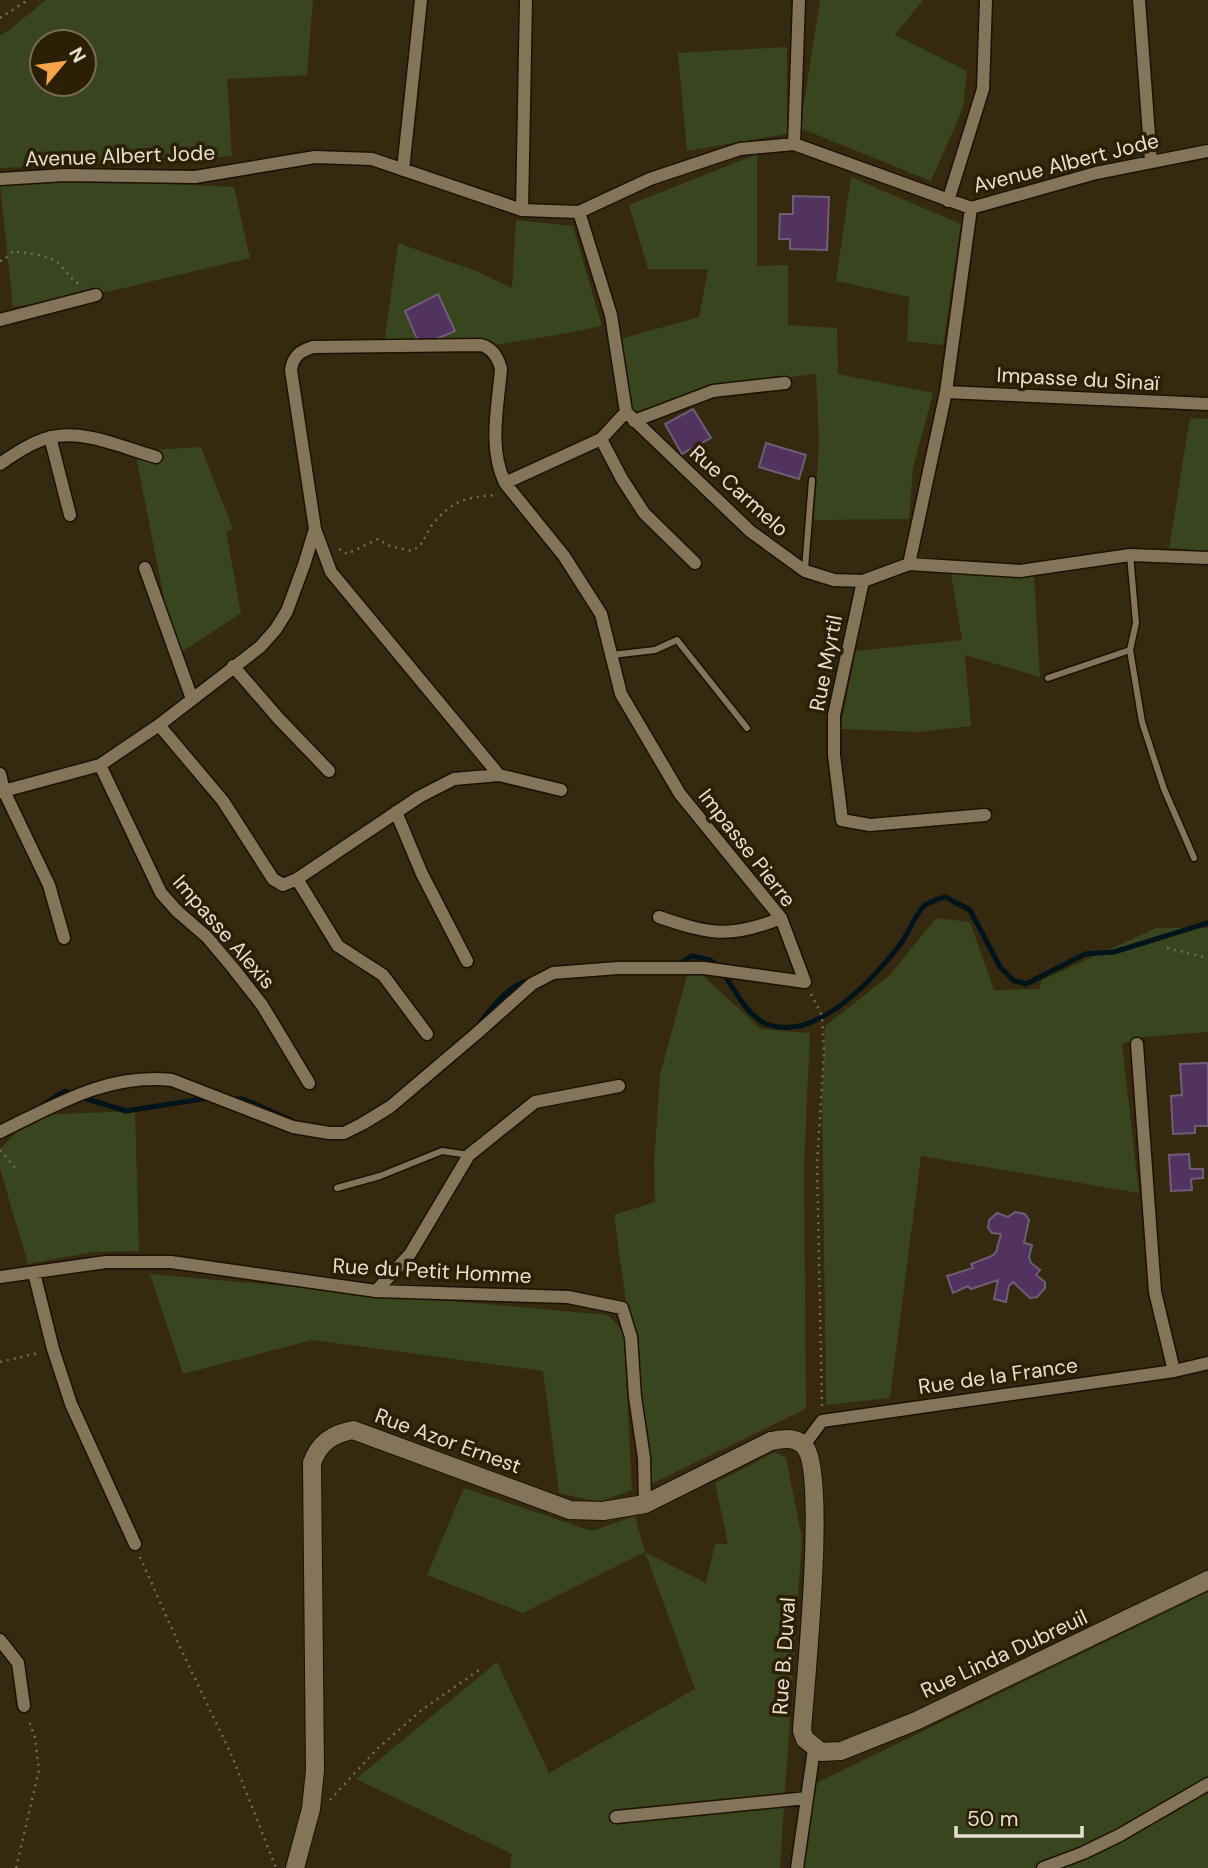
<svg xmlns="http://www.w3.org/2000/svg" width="1208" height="1868" font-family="'DM Sans',sans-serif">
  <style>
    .green { fill: #39451f; fill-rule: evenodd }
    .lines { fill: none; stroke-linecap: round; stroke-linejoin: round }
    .stream { stroke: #00141b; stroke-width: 5 }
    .building { fill: #52325f; stroke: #6f5d76; stroke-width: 2 }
    .lane-casing { stroke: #1d1100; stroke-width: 9 }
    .street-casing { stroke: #1d1100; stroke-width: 15 }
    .secondary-casing { stroke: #1d1100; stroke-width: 20 }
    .path { stroke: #756a54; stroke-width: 2.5; stroke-dasharray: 2 5; stroke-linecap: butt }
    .lane { stroke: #84755a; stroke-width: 6 }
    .street { stroke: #84755a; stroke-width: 12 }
    .secondary { stroke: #84755a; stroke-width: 18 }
    .labels { text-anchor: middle; stroke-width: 7; stroke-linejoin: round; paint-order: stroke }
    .street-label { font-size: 21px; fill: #e7dfd0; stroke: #2b1f05 }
  </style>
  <rect width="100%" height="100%" fill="#35290f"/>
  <path class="green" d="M46,0h267l-6,75 -80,4 5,77 -89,7 -143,5v-133l8,-4zM42,42h42v42h-42z
    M820,0h103l-28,35 72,36 -4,37 -32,73 -131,-53z
    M787,47v87l-100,17 -9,-98z
    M757,154v112l31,-1v60l49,3 1,46 95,19 -20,75 -4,51 -95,1 5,-77 -3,-69 -106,13 -78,26 -12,-74 79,-22 9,-48h-60l-19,-64z
    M851,177l110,47 -18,121 -36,-4 2,-44 -73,-16z
    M107,181l127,6 16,71 -139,33 -98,16 -13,-122z
    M516,220l57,6 29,100c-73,15 -144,27 -219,26l15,-109 78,28 36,17z
    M1190,418l18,1v132l-39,-3z
    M201,447l32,82 -7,3 15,81 -59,39 -12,-22 -35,-179z
    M951,573l83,2 6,102 -75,-22 6,71 -52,6 -79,-3 16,-78 106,-11z
    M936,918l34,4 24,68 45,-1 3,-9 114,-52h52v104l-64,5 -22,7 17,149 -218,-37 -31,242 -64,7 -4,-314 3,-65 65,-51z
    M690,964l71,65 49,4 -6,133 2,243 -155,75 -37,-269 41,-13 -1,-38 6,-89z
    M135,1111l4,140 -45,1 -66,12 -28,-95v-20l34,-34z
    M150,1274l458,41 16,17 8,158 -33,12 -40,-9 -16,-122 -231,-31 -129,34z
    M775,1452l11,6 16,80 -22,330h-270l2,-14 -156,-75 141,-117 52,111 146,-84 -50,-137 -122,61 -96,-38 37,-87 128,43 43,-15 10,36 61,31 9,-39h13l-13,-61z
    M1208,1592v276h-411l7,-79z"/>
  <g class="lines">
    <path class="stream" d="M679,964l13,-8 18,4 7,6
      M723,973c12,17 25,45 46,52 48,16 104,-46 130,-79 9,-11 17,-34 26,-41 6,-4 14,-6 20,-8l25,13 30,57 13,13 13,4 59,-30 29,-2 94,-29
      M477,1027c13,-17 32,-44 55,-47
      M81,1097l45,14 82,-13
      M232,1099h11l48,21
      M41,1106l24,-15 7,3"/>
  </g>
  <path class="building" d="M793,196l36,1 -2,53 -37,-1v-10h-11l1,-25h13z
    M438,294l17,37 -35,15 -15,-35z
    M693,409l18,29 -29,16 -17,-30z
    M766,443l40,12 -7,24 -40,-12z
    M1208,1063v63h-13v7l-22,1 -2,-38 11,-1 -2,-31z
    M1189,1154l1,15h13v9l-12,1 1,11 -21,1 -2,-36z
    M1015,1212l10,2 4,6 -5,23 8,2 -3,12 2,6 9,7 -4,5 9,7v6l-8,9 -7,1 -17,-16 -4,4 -3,16 -12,-3 4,-19 -27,9 -3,-3 -15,7 -6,-17 26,-8 -2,-4 21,-8 4,-4 5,-18 -9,-1 -4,-5 1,-8 8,-7 11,4z"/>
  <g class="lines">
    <defs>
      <path id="lane" d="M805,569l7,-89
        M1130,650l12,72 22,67 30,69
        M612,655l43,-5 22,-10 70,88
        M1048,678l82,-28 6,-27 -6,-68
        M337,1188l43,-12 62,-25 27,4"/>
      <path id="street" d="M1139,0l12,162
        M794,144l5,-144
        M403,170l18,-170
        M0,179l65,-4 130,2 120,-20 57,2 150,51 57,2 71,-33 90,-30 54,-5 177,64 125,-35 112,-22
        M948,201l35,-112 3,-89
        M522,210l4,-210
        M579,212l32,103 15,97 124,119 55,40 29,9 29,1 46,-17 111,7 110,-16 78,3
        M0,320l96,-25
        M946,392l262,12
        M634,421l79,-30 72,-8
        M50,437l20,78
        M601,439l21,40 22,34 51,50
        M0,464c14,-10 32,-22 48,-26 34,-10 76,10 108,19
        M315,529l16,43 168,203 62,15
        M909,564l37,-172 25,-184
        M145,568l47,131
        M863,581l-29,134v40l8,65 28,5 115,-10
        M233,666l46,53 50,52
        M159,725l64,76 50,78 10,6 14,-6
        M100,765l61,128 16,18 30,26 26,31 29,37 47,78
        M0,774l4,17 45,94 15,53
        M0,792l100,-27 59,-40 101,-78 16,-18 11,-18 17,-46 11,-36 -24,-159c2,-14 9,-19 22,-23l168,-2c11,3 17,12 20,24 -3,37 -13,79 4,114
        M396,812l26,62 45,87
        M659,917c50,17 71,22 122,1
        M427,1034l-44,-59 -45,-29 -41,-67 122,-82 35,-18 45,-4
        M1137,1044l18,248 19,79
        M0,1132c56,-27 107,-59 172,-52l121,47 36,6h15l18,-9 28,-17 86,-73 56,-50 21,-11 65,-5h86l101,14 -24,-64 -101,-124 -59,-100 -20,-80 -37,-58 -59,-73 96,-44 25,-27
        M34,1273l19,76 18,55 64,140
        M0,1277l106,-15h65l205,29 192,6 54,11 9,29 4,60 9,61 1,46
        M376,1291l34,-37 59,-99 66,-53 84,-16
        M804,1445l18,-24 352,-50 34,-8
        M0,1640l18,23 6,43
        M616,1817l191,-19
        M797,1868l17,-119
        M1043,1868l40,-15 37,-18 88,-51"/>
      <path id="secondary" d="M295,1868l16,-59 4,-39 -3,-307c7,-20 20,-29 41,-33l217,80 33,1 42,-7 126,-63c13,-2 25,-5 34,6 22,28 0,238 -3,284l3,8 16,13 20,-1 75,-30 292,-141"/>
    </defs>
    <use href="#lane" class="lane-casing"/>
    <use href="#street" class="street-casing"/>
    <use href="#secondary" class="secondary-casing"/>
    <path class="path" d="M0,18l28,-18
      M0,261l4,-1 9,-9c15,3 41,3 50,17 6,7 7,10 16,16
      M339,549l8,5 31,-15 12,7 22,5c15,-9 11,-14 20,-26 19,-24 35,-28 64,-30
      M1167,948l41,10
      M811,994l11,22 2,36 -7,112 5,244
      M0,1150l15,18
      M0,1362l38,-9
      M140,1557l40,90 52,109 44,112
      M330,1800l47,-51 46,-40 59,-41
      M16,1868l23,-98 -4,-32 -7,-20"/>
    <use href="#lane" class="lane"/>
    <use href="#street" class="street"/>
    <use href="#secondary" class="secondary"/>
  </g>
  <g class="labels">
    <g class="street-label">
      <text transform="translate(120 156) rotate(-2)" y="7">Avenue Albert Jode</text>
      <text transform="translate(1066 163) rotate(-14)" y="7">Avenue Albert Jode</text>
      <text transform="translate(1078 379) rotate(3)" y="7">Impasse du Sinaï</text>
      <text transform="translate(739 491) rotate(42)" y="7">Rue Carmelo</text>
      <text transform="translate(826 663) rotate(-79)" y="7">Rue Myrtil</text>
      <text transform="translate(747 848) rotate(52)" y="7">Impasse Pierre</text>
      <text transform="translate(224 932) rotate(49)" y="7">Impasse Alexis</text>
      <text transform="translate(432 1271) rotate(3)" y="7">Rue du Petit Homme</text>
      <text transform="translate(998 1376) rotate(-8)" y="7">Rue de la France</text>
      <text transform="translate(448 1441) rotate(20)" y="7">Rue Azor Ernest</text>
      <text transform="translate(1004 1654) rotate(-25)" y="7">Rue Linda Dubreuil</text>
      <text transform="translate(784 1656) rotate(-86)" y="7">Rue B. Duval</text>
    </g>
  </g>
  <g transform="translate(63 63) rotate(61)"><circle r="33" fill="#2b1f05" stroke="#766c56" stroke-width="2"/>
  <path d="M0-5L12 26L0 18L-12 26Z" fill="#f5a346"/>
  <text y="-10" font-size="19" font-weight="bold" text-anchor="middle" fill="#e7dfd0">N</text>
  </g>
  <path d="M956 1826v10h126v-10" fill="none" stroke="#e7dfd0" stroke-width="3.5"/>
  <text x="967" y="1826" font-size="21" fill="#e7dfd0" stroke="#2b1f05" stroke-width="5" paint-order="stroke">50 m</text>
</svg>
